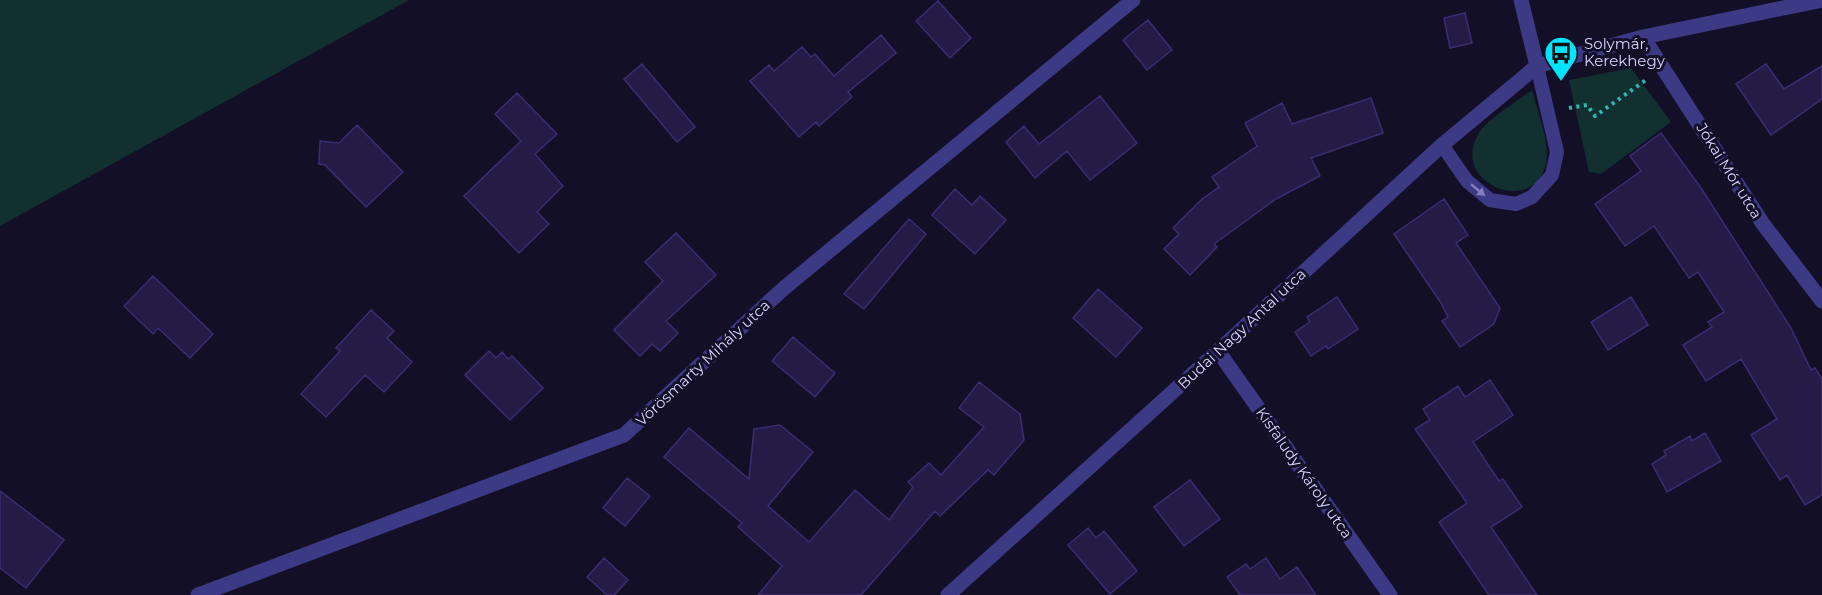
<svg xmlns="http://www.w3.org/2000/svg" width="1822" height="595" font-family="Montserrat,sans-serif">
  <style>
    .green { fill: #12302f }
    .building { fill: #241b47; stroke: #3b2d73; stroke-width: 1.5 }
    .lines { fill: none; stroke-linecap: round; stroke-linejoin: round }
    .path { stroke: #2fb8b0; stroke-width: 4; stroke-dasharray: 3 4.5; stroke-linecap: butt }
    .service { stroke: #3d3a85; stroke-width: 14 }
    .minor { stroke: #3d3a85; stroke-width: 15 }
    .oneway { fill: #837fbc }
    .labels { text-anchor: middle; stroke-width: 6; stroke-linejoin: round; paint-order: stroke }
    .poi-label { font-size: 15px; fill: #d9d4ff; stroke: #130f26; text-anchor: start }
    .street-label { font-size: 15px; fill: #d9d4ff; stroke: #130f26 }
  </style>
  <rect width="100%" height="100%" fill="#130f26"/>
  <path class="green" d="M0,0h409l-409,226z
    M1631,68l40,54 -70,52 -12,-2 -20,-92z
    M1532,90c5,21 18,51 14,73 -11,56 -102,19 -65,-33 12,-15 36,-28 51,-40z"/>
  <path class="building" d="M938,1l33,37 -21,20 -34,-37z
    M1465,13l7,30 -22,5 -6,-30z
    M1148,20l24,30 -25,20 -24,-30z
    M881,35l15,18 -48,39 4,5 -33,29 -3,-4 -17,15 -49,-56 19,-16 5,6 28,-24 9,10 4,-3 19,22z
    M642,64l53,63 -18,15 -53,-63z
    M1766,64l18,25 38,-23v33l-51,36 -35,-51z
    M517,93l40,41 -22,20 28,32 -26,26 12,12 -30,29 -55,-57 57,-55 -26,-27z
    M1100,96l37,47 -47,37 -23,-29 -32,27 -29,-36 18,-16 15,18z
    M1371,98l12,35 -72,25 9,18 -44,23 -62,45 3,3 -27,28 -26,-26 15,-15 -6,-6 29,-29 17,-12 -7,-10 45,-31 -12,-23 37,-20 10,21z
    M357,125l46,47 -37,35 -41,-42 -6,-1 1,-23 19,2z
    M1661,133l40,55 90,140 20,42 4,-2 7,11v116l-17,10 -18,-30 -7,5 -29,-45 26,-16 -36,-60 -35,22 -23,-36 29,-18 -4,-5 16,-10 -26,-40 -9,6 -35,-52 -29,20 -30,-42 46,-33 -11,-15z
    M955,189l17,16 8,-9 26,24 -31,34 -43,-39z
    M1444,199l24,36 -12,8 44,65 -6,16 -34,23 -18,-26 6,-4 -7,-14 -47,-69z
    M909,219l17,15 -62,75 -20,-15z
    M676,233l40,42 -50,46 12,12 -18,18 -8,-7 -12,12 -26,-26 49,-49 -18,-19z
    M153,276l60,58 -23,24 -32,-30 -5,6 -29,-28z
    M1098,289l44,39 -26,29 -43,-39z
    M1337,297l21,32 -30,20 -2,-3 -15,10 -16,-24 15,-10 -3,-5z
    M1631,297l17,28 -40,25 -17,-28z
    M371,310l23,21 -7,7 25,24 -28,30 -19,-17 -39,42 -25,-23 39,-43 -4,-3z
    M793,337l42,36 -20,24 -43,-36z
    M489,351l7,7 6,-6 6,7 4,-3 31,32 -33,32 -45,-45z
    M1490,380l23,35 -40,27 26,39 4,-2 19,28 -31,20 46,68h-48l-50,-73 28,-19 -52,-74 15,-9 -7,-11 35,-23 7,11z
    M979,382l41,32 4,26 -30,35 -6,-5 -48,46 -5,-5 -74,84h-103l24,-29 -44,-39 4,-4 -78,-66 25,-29 60,51 5,-50 26,-4 33,27 -45,54 41,36 46,-52 34,30 24,-33 -5,-5 21,-19 12,12 43,-48 -25,-19z
    M1705,433l16,28 -54,31 -15,-28 14,-9 -2,-4 26,-15 2,5z
    M627,478l23,18 -25,30 -22,-18z
    M1190,480l30,39 -36,27 -30,-39z
    M0,491l64,49 -38,48 -26,-20z
    M1088,528l8,10 8,-7 33,40 -27,23 -42,-49z
    M604,558l24,22 -14,15h-7l-20,-18z
    M1266,558l14,21 17,-12 19,28h-76l-13,-18 19,-13 4,5z"/>
  <g class="lines">
    <path class="path" d="M1569,108l18,-3 8,11 51,-36"/>
    <path class="service" d="M1442,145l25,36 23,19 26,4 16,-7 20,-22 5,-23 -20,-86"/>
    <path class="minor" d="M1521,0l16,66
      M1643,37l120,187 59,77
      M1218,351l172,244
      M198,595l426,-160 159,-146 350,-289
      M948,595l270,-244 224,-206 95,-79 106,-29 179,-37"/>
  </g>
  <defs><path id="oneway-solid" d="M-6-.8H1V-3.2L6.5 0L1 3.2V.8H-6Z" transform="scale(1.5)"/></defs>
  <use class="oneway" href="#oneway-solid" transform="translate(1478 190) rotate(40)"/>
  <defs>
    <symbol id="bus-pin" viewBox="-11 -11 22 30"><path d="M0 17L-7.5 6A9.5 9.5 0 1 1 7.5 6Z" fill="#00e5ff" stroke="#130f26"/><path d="M-5-6H5V4H4V6H2V4H-2V6H-4V4H-5ZM-3.5-4V0h7V-4ZM-3.5 1.2v1.5H-2V1.2ZM2 1.2v1.5H3.5V1.2Z" fill="#111"/></symbol>
  </defs>
  <g fill-rule="evenodd">
    <use href="#bus-pin" x="1542" y="34" width="38" height="52"/>
  </g>
  <g class="labels">
    <g class="poi-label">
      <text x="1584" y="49">Solymár,<tspan x="1584" dy="17">Kerekhegy</tspan></text>
    </g>
    <g class="street-label">
      <text transform="translate(1729 171) rotate(58)" y="5">Jókai Mór utca</text>
      <text transform="translate(1242 329) rotate(-43)" y="5">Budai Nagy Antal utca</text>
      <text transform="translate(703 363) rotate(-43)" y="5">Vörösmarty Mihály utca</text>
      <text transform="translate(1304 473) rotate(55)" y="5">Kisfaludy Károly utca</text>
    </g>
  </g>
</svg>
